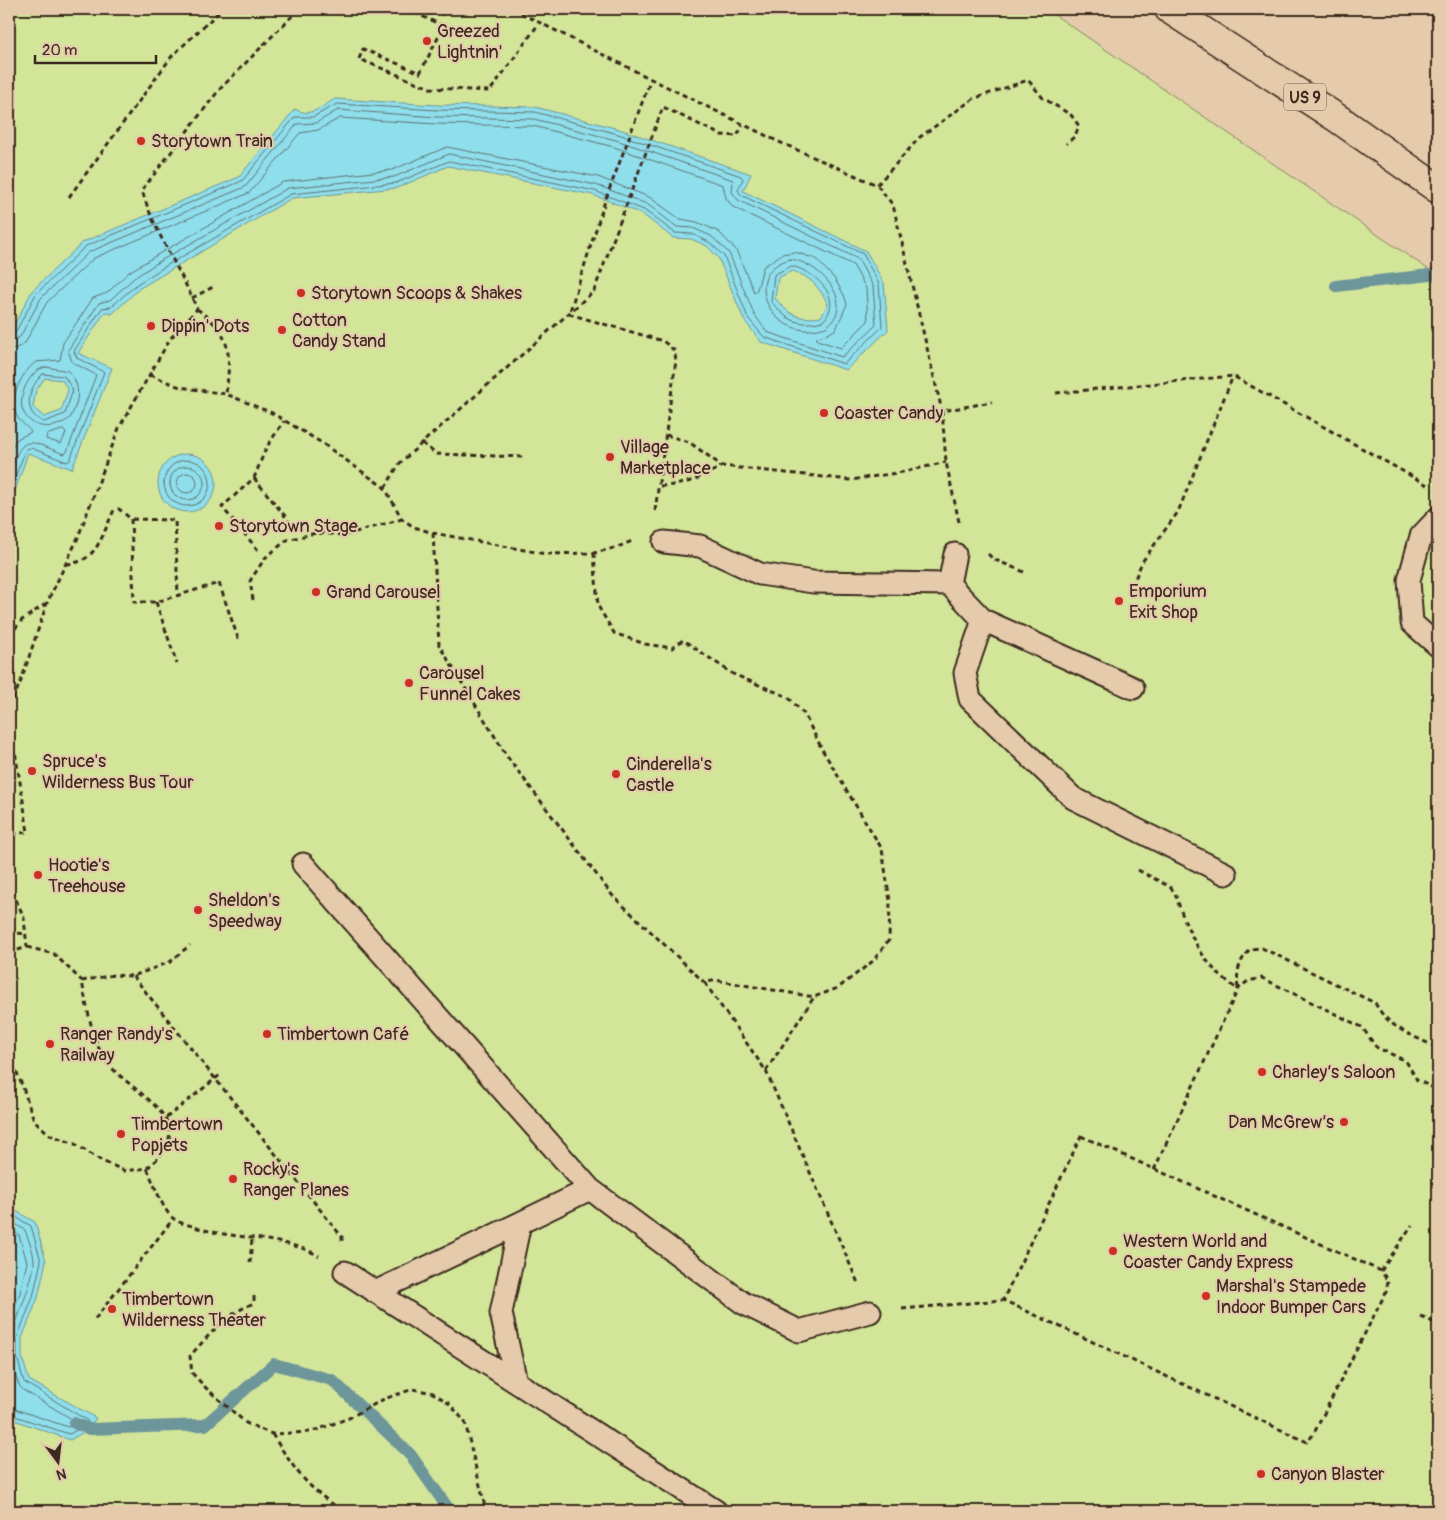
<svg xmlns="http://www.w3.org/2000/svg" width="1447" height="1520" font-family="Pangolin,sans-serif">
  <style>
    .green { fill: #d2e599; stroke: #86885c }
    .water { fill: #8fdeec; stroke: #6d969a; fill-rule: evenodd }
    .lines { fill: none; stroke-linecap: round; stroke-linejoin: round }
    .shore { stroke: #5d7270; stroke-width: 1 }
    .stream { stroke: #6d969a; stroke-width: 12 }
    .service-casing { stroke: #3b2a1e; stroke-width: 25 }
    .primary-casing { stroke: #3b2a1e; stroke-width: 31 }
    .path { stroke: #3b2a1e; stroke-width: 3; stroke-dasharray: 5 4; stroke-linecap: butt }
    .service { stroke: #e5caac; stroke-width: 21 }
    .primary { stroke: #e5caac; stroke-width: 28 }
    .poi-dot { fill: #c8321e; stroke: #e5caac; stroke-width: 2 }
    .labels { text-anchor: middle; stroke-width: 4; stroke-linejoin: round; paint-order: stroke }
    .shield { fill: #e5caac; stroke: #6e5a49; stroke-width: 1 }
    .shield-label { font-size: 16px; font-weight: bold; fill: #3b2a1e }
    .poi-label { font-size: 18px; fill: #3b2a1e; stroke: #e5caac; text-anchor: start }
  </style>
  <rect width="100%" height="100%" fill="#e5caac"/>
  <filter id="ink" filterUnits="userSpaceOnUse"><feTurbulence type="fractalNoise" baseFrequency=".02" numOctaves="2"/><feDisplacementMap in="SourceGraphic" scale="10" xChannelSelector="R" yChannelSelector="G"/><feConvolveMatrix kernelMatrix="1 2 1 2 8 2 1 2 1" color-interpolation-filters="sRGB"/></filter>
  <g filter="url(#ink)">
    <path class="green" d="M9,9h1037l392,267v1235h-1429z"/>
    <path class="water" d="M335,99l102,6 98,2 84,22 132,45 -8,17 123,60 18,32 4,47 -42,40 -85,-28 -17,-22 -25,-61 -12,-13 -16,-7 -18,-1 -31,-24 -49,-19 -145,-29 -51,22 -105,10 -152,90 -28,26 -7,-2 -27,41 34,15 -40,101 -44,-16 -19,55v-173l23,-44 51,-49 156,-65 56,-68c15,9 26,-2 40,-10zM792,271c18,5 27,16 36,33l-7,13c-23,3 -32,-2 -46,-19l3,-20zM45,378l17,2 6,10 -7,21 -17,6 -11,-10 3,-17z
      M158 483a29 29 0 1 1 58 0a29 29 0 1 1-58 0Z
      M9,1207l26,15 11,39 -8,37 -16,40v19l7,23 67,38 -7,11 -19,11 -61,-22z"/>
    <g class="lines">
      <path class="shore" d="M791,259c28,4 67,44 35,68 -56,19 -88,-57 -35,-68z
        M792,266c23,6 53,32 31,55 -25,6 -37,-1 -52,-20l3,-26z
        M9,336l6,-3 21,-39 50,-48 156,-65 53,-64h18l24,-13 100,6 98,2 83,22 123,42 2,3 -5,11 3,5 122,59 16,30 3,43 -38,37 -80,-27 -16,-19 -24,-62 -15,-14 -17,-8 -17,-1 -31,-23 -49,-19 -146,-30 -53,22 -105,11 -127,73 -27,17 -26,23 -9,1 -28,43 3,7 27,14 -34,88 -3,2 -36,-14 -5,1 -17,44
        M9,342l11,-5 21,-39 48,-46 156,-65 52,-63 19,-1 22,-13 99,7 97,2 82,21 117,40 -1,12 6,8 120,59 15,27 3,39 -34,32 -75,-25 -13,-18 -25,-61 -18,-17 -18,-8 -16,-1 -30,-23 -51,-19 -147,-31 -55,23 -106,11 -128,73 -26,17 -24,22 -11,3 -31,47 4,12 24,13 -29,77 -3,2c-38,-14 -40,-22 -55,20
        M9,350l8,-2 8,-5 22,-41 47,-44 155,-65 51,-60 18,-3 22,-12 96,6 97,2 81,21 109,38 3,13 7,9 120,58 13,23 2,33 -27,27 -24,-8v-3l11,-3 8,-5 11,-25 -3,-9 -10,-17 -18,-19 -21,-7 -13,2 -19,13 -6,23 -3,2 -18,-42 -17,-18 -22,-10 -17,-3 -31,-22 -51,-20 -151,-30 -55,23 -109,12 -126,73 -28,17 -22,21 -14,5 -30,45 -3,17 -24,2c-14,10 -27,35 -20,52 3,8 11,12 15,18l-14,7 -8,13
        M46,367l22,4c14,14 11,31 2,47 -15,12 -38,13 -47,-7 -6,-14 7,-42 23,-44z
        M43,374l21,2 9,14 -8,24 -21,8c-23,-9 -16,-35 -1,-48z
        M63,430l3,3 -5,11 -15,-5 1,-4z
        M164 483a23 23 0 1 1 46 0a23 23 0 1 1-46 0Z
        M170 483a17 17 0 1 1 34 0a17 17 0 1 1-34 0Z
        M177 483a10 10 0 1 1 20 0a10 10 0 1 1-20 0Z
        M9,1213l22,13 10,35 -8,36 -16,41v19l7,25 64,39 -3,5 -16,8 -60,-20
        M9,1220l16,10c3,9 10,24 9,34 -6,41 -31,66 -19,109 2,7 3,12 8,17l54,32 -9,5 -59,-20
        M9,1229l10,6 8,27 -7,31 -11,28"/>
      <path class="stream" d="M1336,286l102,-12
        M74,1423l15,6 116,-4 69,-61 58,16 78,74 40,57"/>
      <defs>
        <path id="service" d="M1438,518l-17,18 -12,44 3,43 26,23
          M664,542l36,4 60,28 53,8 136,2 34,36 -18,53 5,26 103,99 153,76
          M949,584l6,-30
          M983,620l150,68
          M303,864l287,325
          M520,1223l70,-34 153,114 56,28 71,-19
          M345,1272l371,239
          M375,1292l145,-69 -19,90 15,69"/>
        <path id="primary" d="M1169,9l171,111 98,69"/>
      </defs>
      <use href="#service" class="service-casing"/>
      <use href="#primary" class="primary-casing"/>
      <path class="path" d="M406,9l38,17 -24,47 -57,-24 -4,10 71,29 60,3 50,-69
        M431,9l14,6 3,-6
        M513,9l138,70
        M877,185l43,-48 53,-38 55,-19 15,18 28,17 8,11 -4,10 -9,8
        M69,197l103,-141 50,-47
        M192,298l21,-11
        M197,309c35,25 34,44 29,85
        M150,375l30,12 46,7 46,19 50,30 63,45 17,31 12,8 19,6 113,21 48,-1 24,-6 14,-6
        M1056,393l177,-17 198,111
        M666,435l23,7 33,24 129,14 52,-8 43,-10
        M422,443l14,11 89,3
        M254,478l35,43
        M660,486c24,0 41,-8 62,-20
        M385,488l14,-24 23,-21 172,-152 69,-184 58,28 16,1 6,-11
        M655,511l21,-151 -2,-10 -11,-9 -94,-27 36,-113 46,-122 126,62 100,44 16,20 49,206
        M131,519l3,83h22l63,-19 20,58
        M959,522l-13,-60 -4,-51 50,-9
        M433,533l6,112 69,113 104,137 93,88
        M258,550l-36,-43 32,-29 12,-30 18,-27
        M594,553l4,53 16,27 31,11 27,4 11,-8 50,34 55,23 16,17 19,37 59,98 8,52 -1,39 -16,21 -35,27 -24,9 -99,-17 -10,3 61,88 48,-74
        M988,554l5,5 31,13
        M66,564c31,-1 36,-29 48,-54l5,-1 12,10 44,1 3,76
        M1132,586l10,-24 36,-50 55,-136
        M253,600l-3,-19 15,-23 22,-18 29,-7 29,2 57,-16
        M156,602l21,62
        M9,636l13,-16 25,-17
        M9,708l12,-27 26,-78 30,-63 42,-112 51,-89 27,-30c-17,-41 -43,-77 -55,-119l77,-100 80,-81
        M9,752l6,-1 13,81 -19,3
        M9,770l6,39 -6,1
        M1138,870l32,17 5,6c11,36 29,76 63,96
        M9,883l15,35 3,29 -18,6
        M9,932l17,2
        M27,947l27,7 28,27
        M133,976l209,261v5
        M1238,988c-2,-16 1,-27 12,-39l12,-1 113,55c14,26 37,32 63,45
        M9,1055l13,30 12,35 16,15 25,9 27,17 23,10 22,-3c6,13 16,44 27,51 5,4 12,5 18,7 41,15 87,8 127,30
        M766,1071l92,212
        M166,1118l54,-43
        M1081,1136l300,135 7,10 -2,11 -73,143 -6,7 -304,-142z
        M147,1168c60,-48 -16,-73 -41,-107 -13,-17 -20,-58 -24,-80l31,-6 20,1 37,-14 20,-17
        M1154,1170l84,-181 10,-8 14,-3 100,49 14,20 30,14 11,19 21,10
        M250,1263l2,-24
        M1381,1271l31,-46
        M254,1296v7c-28,11 -45,32 -64,53l2,17 14,15 40,35 26,11 39,-2 38,-14 35,-19 29,-10 20,4 17,11 15,18 21,89
        M902,1309l101,-9
        M1421,1317l17,7
        M95,1319l78,-100
        M272,1434c23,36 35,55 72,77"/>
      <use href="#service" class="service"/>
      <use href="#primary" class="primary"/>
    </g>
  </g>
  <g class="poi-dot">
    <circle cx="427" cy="41" r="5"/>
    <circle cx="141" cy="141" r="5"/>
    <circle cx="301" cy="293" r="5"/>
    <circle cx="151" cy="326" r="5"/>
    <circle cx="282" cy="330" r="5"/>
    <circle cx="824" cy="413" r="5"/>
    <circle cx="610" cy="457" r="5"/>
    <circle cx="219" cy="526" r="5"/>
    <circle cx="316" cy="592" r="5"/>
    <circle cx="1119" cy="601" r="5"/>
    <circle cx="409" cy="683" r="5"/>
    <circle cx="32" cy="771" r="5"/>
    <circle cx="616" cy="774" r="5"/>
    <circle cx="38" cy="875" r="5"/>
    <circle cx="198" cy="910" r="5"/>
    <circle cx="267" cy="1034" r="5"/>
    <circle cx="50" cy="1044" r="5"/>
    <circle cx="1262" cy="1072" r="5"/>
    <circle cx="1344" cy="1122" r="5"/>
    <circle cx="121" cy="1134" r="5"/>
    <circle cx="233" cy="1179" r="5"/>
    <circle cx="1113" cy="1251" r="5"/>
    <circle cx="1206" cy="1296" r="5"/>
    <circle cx="112" cy="1309" r="5"/>
    <circle cx="1261" cy="1474" r="5"/>
  </g>
  <g class="labels">
    <rect class="shield" x="1284" y="83.5" width="42" height="27" rx="4"/>
    <g class="shield-label">
      <text x="1305" y="103">US 9</text>
    </g>
    <g class="poi-label">
      <text x="437" y="37">Greezed<tspan x="437" dy="21">Lightnin'</tspan></text>
      <text x="151" y="147">Storytown Train</text>
      <text x="311" y="299">Storytown Scoops &amp; Shakes</text>
      <text x="292" y="326">Cotton<tspan x="292" dy="21">Candy Stand</tspan></text>
      <text x="161" y="332">Dippin' Dots</text>
      <text x="834" y="419">Coaster Candy</text>
      <text x="620" y="453">Village<tspan x="620" dy="21">Marketplace</tspan></text>
      <text x="229" y="532">Storytown Stage</text>
      <text x="1129" y="597">Emporium<tspan x="1129" dy="21">Exit Shop</tspan></text>
      <text x="326" y="598">Grand Carousel</text>
      <text x="419" y="679">Carousel<tspan x="419" dy="21">Funnel Cakes</tspan></text>
      <text x="42" y="767">Spruce's<tspan x="42" dy="21">Wilderness Bus Tour</tspan></text>
      <text x="626" y="770">Cinderella's<tspan x="626" dy="21">Castle</tspan></text>
      <text x="48" y="871">Hootie's<tspan x="48" dy="21">Treehouse</tspan></text>
      <text x="208" y="906">Sheldon's<tspan x="208" dy="21">Speedway</tspan></text>
      <text x="60" y="1040">Ranger Randy's<tspan x="60" dy="21">Railway</tspan></text>
      <text x="277" y="1040">Timbertown Café</text>
      <text x="1272" y="1078">Charley’s Saloon</text>
      <text x="1334" y="1128" text-anchor="end">Dan McGrew’s</text>
      <text x="131" y="1130">Timbertown<tspan x="131" dy="21">Popjets</tspan></text>
      <text x="243" y="1175">Rocky's<tspan x="243" dy="21">Ranger Planes</tspan></text>
      <text x="1123" y="1247">Western World and<tspan x="1123" dy="21">Coaster Candy Express</tspan></text>
      <text x="1216" y="1292">Marshal's Stampede<tspan x="1216" dy="21">Indoor Bumper Cars</tspan></text>
      <text x="122" y="1305">Timbertown<tspan x="122" dy="21">Wilderness Theater</tspan></text>
      <text x="1271" y="1480">Canyon Blaster</text>
    </g>
  </g>
  <rect width="1447" height="1520" fill="none" stroke="#e5caac" stroke-width="30"/>
  <rect x="15" y="15" width="1417" height="1490" fill="none" stroke="#3b2a1e" stroke-width="2" filter="url(#ink)"/>
  <g transform="translate(58 1462) rotate(165)" stroke="#e5caac" stroke-width="4" paint-order="stroke">
  <path d="M0-4L9 19L0 12L-9 19Z" fill="#3b2a1e"/>
  <text y="-8" font-size="14" font-weight="bold" text-anchor="middle" fill="#3b2a1e">N</text>
  </g>
  <path d="M35 55v8h121v-8" fill="none" stroke="#3b2a1e" stroke-width="2.5"/>
  <text x="42" y="55" font-size="15" fill="#3b2a1e" stroke="#e5caac" stroke-width="4" paint-order="stroke">20 m</text>
</svg>
